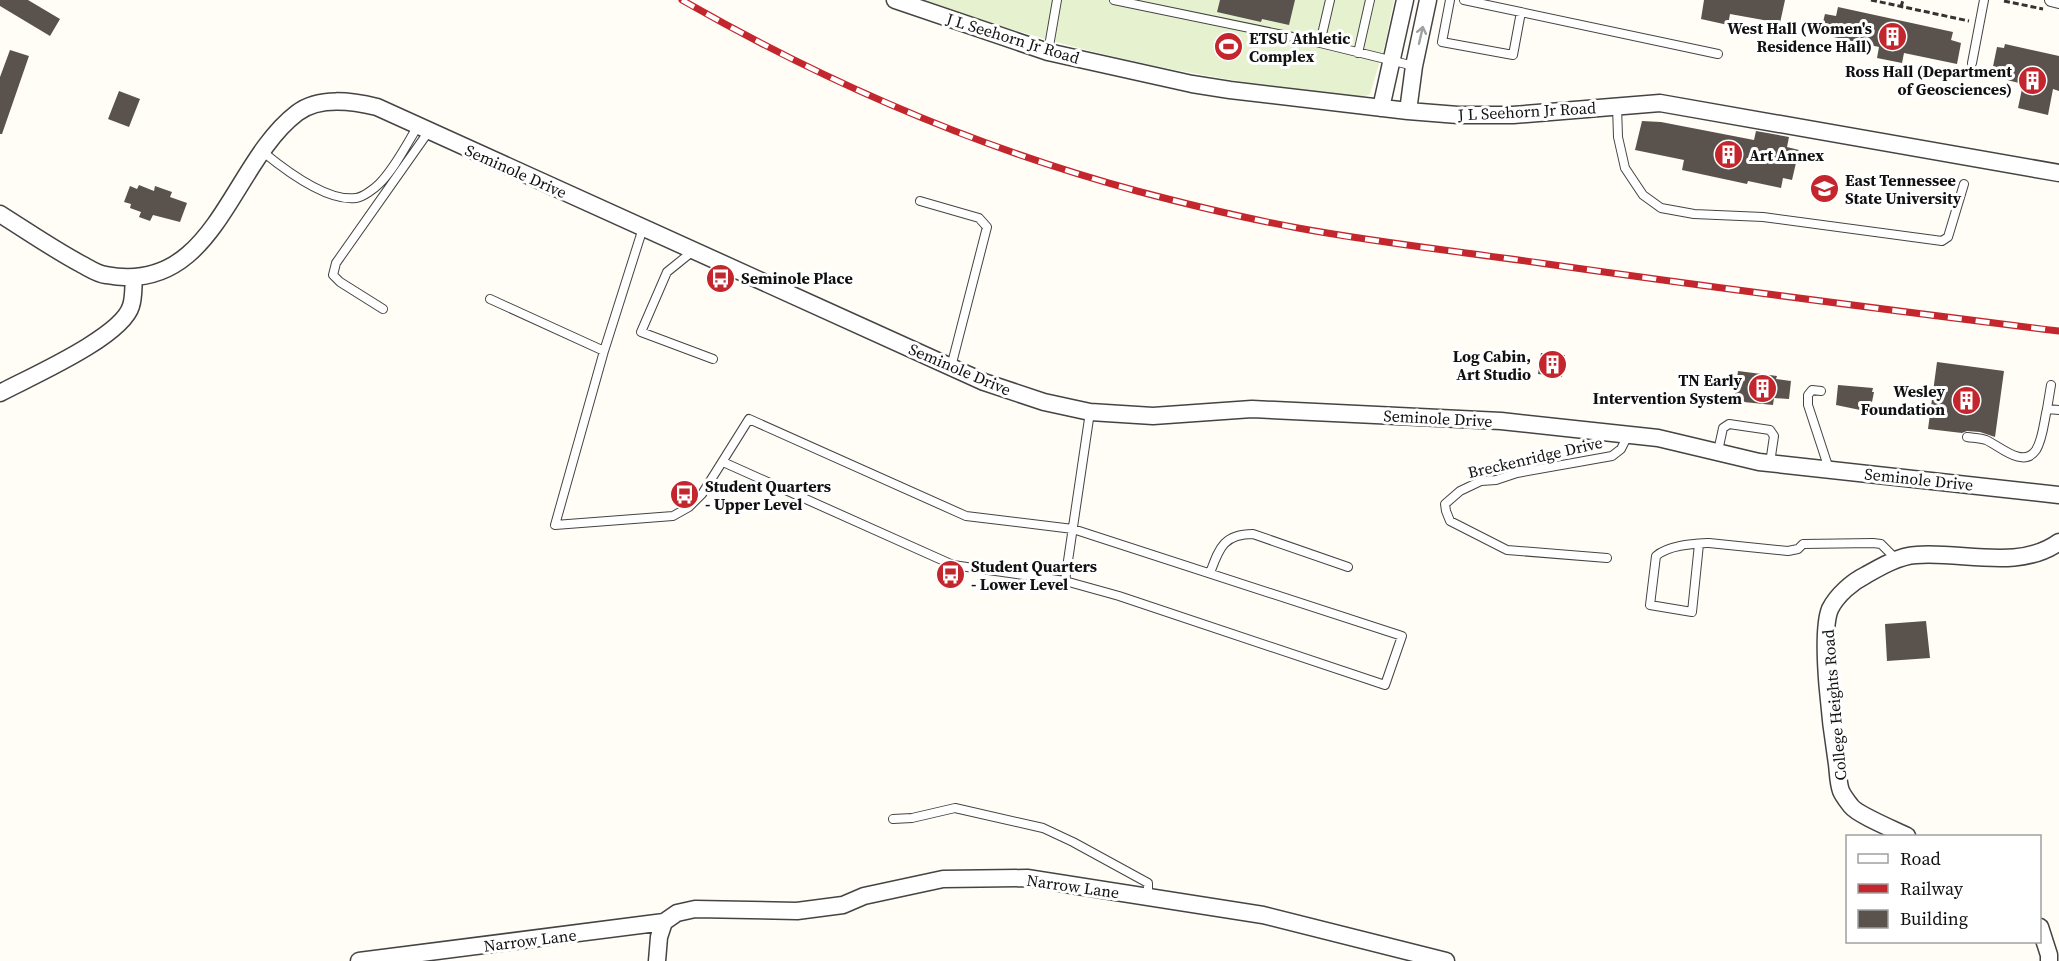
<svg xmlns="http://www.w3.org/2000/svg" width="2059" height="961" font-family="'Source Serif 4',serif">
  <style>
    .pitch { fill: #e6f2cf }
    .building { fill: #5a524d }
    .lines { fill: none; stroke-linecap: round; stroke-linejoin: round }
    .service-casing { stroke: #444; stroke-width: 10 }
    .pedestrian-casing { stroke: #444; stroke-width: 14 }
    .minor-casing { stroke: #444; stroke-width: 19 }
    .path { stroke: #333; stroke-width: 3; stroke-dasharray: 6 3; stroke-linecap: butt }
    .service { stroke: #fff; stroke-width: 8 }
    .pedestrian { stroke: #fff; stroke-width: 12 }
    .minor { stroke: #fff; stroke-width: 16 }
    .rail-casing { stroke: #c4262e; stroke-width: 7 }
    .rail { stroke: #fff; stroke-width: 4.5; stroke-dasharray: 14; stroke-linecap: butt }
    .oneway { stroke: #a0a0a0 }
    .labels { text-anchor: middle; stroke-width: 6; stroke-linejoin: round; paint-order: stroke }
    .poi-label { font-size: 16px; font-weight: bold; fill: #111; stroke: #fff; text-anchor: start }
    .street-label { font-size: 16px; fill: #111; stroke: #fff }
  </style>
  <rect width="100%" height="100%" fill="#fffdf5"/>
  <path class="pitch" d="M923,0h471l-9,44 -15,50 -7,3c-44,-6 -88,-9 -131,-17 -106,-17 -209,-44 -309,-80z"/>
  <path class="building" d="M0,0h28l32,19 -10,17 -50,-30z
    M1220,0h75l-6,25 -27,-6 -1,3 -44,-10z
    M1704,0h81l-5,23 -50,-9 -2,11 -27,-6z
    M1838,7l115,25 -2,8 10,3 -4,21 -53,-11 -2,10 -25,-5 2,-11 -59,-13 5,-20 11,2z
    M2005,44l54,12v35l-6,-2 -5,26 -30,-7 5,-24 -32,-8 6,-29 7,1z
    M10,50l19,6 -27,78h-2v-57z
    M119,91l21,8 -11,28 -21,-8z
    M1642,121l19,1 93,18 2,-9 33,6 -2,10 12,3 -7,30 -9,-2 -2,10 -33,-7 -1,3 -65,-14 2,-10 -49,-10z
    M139,185l15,6 1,-5 17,6 -2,5 17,6 -7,19 -27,-7 -3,6 -11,-4 2,-5 -11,-4 1,-4 -7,-2 6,-16 7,3z
    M1541,353l24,2 -3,22 -24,-3z
    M1937,362l67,9 -9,66 -15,-5 -13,-1 -5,2 -34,-4z
    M1738,371l39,5 -1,3 15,2 -2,18 -15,-1 -1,7 -39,-4z
    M1838,385l35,3 -1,4h2l-4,20 -34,-7z
    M1926,621l4,37 -43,3 -2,-37z"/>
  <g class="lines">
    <defs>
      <path id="service" d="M1114,0l198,41 102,25
        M1450,0l-8,42 71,13 8,-43
        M1464,0l254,54
        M1320,43l10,-43
        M1048,52l9,-52
        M1358,53l12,-53
        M1972,63l12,-63
        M1617,106l1,31 7,31 18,27 18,13 33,6 69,3 179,24 6,-4 16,-53
        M263,152c22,18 64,50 93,46 7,-1 18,-9 23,-14 16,-16 27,-39 39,-58
        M920,201l59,17 8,9 -36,140
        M643,228l-39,123 -49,174 118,-9 16,-9 13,-13 47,-75 217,97 107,13 329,107 -17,49 -266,-89 -54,-15
        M693,251l-26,21 -26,60 72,27
        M490,299l114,52
        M383,309l-43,-27 -7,-7 3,-12 93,-132
        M1821,391l-9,-1 -4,5v10l21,64
        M2047,409l4,-24
        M1967,437c6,1 13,1 19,3 14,6 37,29 50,10 7,-11 8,-29 11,-41l12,1
        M1718,451l5,-23 6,-4 41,6 4,6 -4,27
        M723,462l230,103 112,16 25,-169
        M1699,544l-7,68 -42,-7 6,-49c13,-11 36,-12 53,-13l79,8 10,-2 5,-5 70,-1 8,1 16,16
        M1607,558l-100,-8 -57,-29 -4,-10 -1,-7 15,-13 21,-10 15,-1 21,-7 95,-17 9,-7 7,-14
        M1210,573c9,-24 13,-39 43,-39l95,33
        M893,819l19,-1 43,-10 88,20 30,14 75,41v14"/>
      <path id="pedestrian" d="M2051,0l8,2"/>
      <path id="minor" d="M895,0l153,52 144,32 38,6 178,21 50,4h55l147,-12 399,70
        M1381,108l24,-108
        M1408,111l6,-45 14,-66
        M0,214c27,17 53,35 81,50 8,4 16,10 25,11 109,21 124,-111 191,-162 22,-17 55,-12 80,-6l607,275 60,20 46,10 63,4 99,-7 249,12 157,17 101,24 300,33
        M0,393c30,-16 122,-56 131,-87 3,-9 2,-19 3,-28
        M1907,836c-12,-6 -49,-21 -56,-30 -3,-4 -8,-10 -10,-15 -3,-8 -3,-19 -4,-27 -5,-31 -18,-128 -7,-155 7,-14 22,-27 36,-34 14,-8 33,-19 50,-20 46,-4 103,16 143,-13
        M2040,927l9,28v6
        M359,961l305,-39
        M657,961l2,-24 5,-15 13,-9 18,-4 102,2 46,-6 21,-9 79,-17 84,-1 236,37 183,46"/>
    </defs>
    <use href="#service" class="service-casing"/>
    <use href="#pedestrian" class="pedestrian-casing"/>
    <use href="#minor" class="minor-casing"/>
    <path class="path" d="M1871,0l98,21
      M2004,1l39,8
      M1901,7l2,-7"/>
    <use href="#service" class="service"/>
    <use href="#pedestrian" class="pedestrian"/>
    <use href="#minor" class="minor"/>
    <defs>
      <path id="rail" d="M682,0c143,82 296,148 455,191 53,14 107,27 161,37 82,15 166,24 249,36 170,24 341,46 512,67"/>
    </defs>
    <use href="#rail" class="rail-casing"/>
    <use href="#rail" class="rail"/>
  </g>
  <defs><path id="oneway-shaft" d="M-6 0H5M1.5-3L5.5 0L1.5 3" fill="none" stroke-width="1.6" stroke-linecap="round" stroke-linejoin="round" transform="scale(1.5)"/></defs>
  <use class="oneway" href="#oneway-shaft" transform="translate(1421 35) rotate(-77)"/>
  <defs>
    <symbol id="building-disc" viewBox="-11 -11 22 22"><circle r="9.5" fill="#c4262e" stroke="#fff"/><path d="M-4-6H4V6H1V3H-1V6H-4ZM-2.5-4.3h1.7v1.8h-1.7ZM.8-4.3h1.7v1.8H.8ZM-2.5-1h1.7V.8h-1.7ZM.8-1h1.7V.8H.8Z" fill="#fff"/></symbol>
    <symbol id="stadium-disc" viewBox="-11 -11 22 22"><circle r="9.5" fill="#c4262e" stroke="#fff"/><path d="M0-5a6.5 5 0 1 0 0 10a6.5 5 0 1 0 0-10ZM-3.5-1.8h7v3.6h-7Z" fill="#fff"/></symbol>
    <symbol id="university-disc" viewBox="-11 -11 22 22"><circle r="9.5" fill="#c4262e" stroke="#fff"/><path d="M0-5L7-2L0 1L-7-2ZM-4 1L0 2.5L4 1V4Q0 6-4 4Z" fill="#fff"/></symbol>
    <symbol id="bus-disc" viewBox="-11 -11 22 22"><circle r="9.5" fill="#c4262e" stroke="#fff"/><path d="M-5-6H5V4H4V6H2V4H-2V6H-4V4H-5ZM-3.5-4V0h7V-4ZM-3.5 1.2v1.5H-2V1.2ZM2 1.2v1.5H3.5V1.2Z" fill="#fff"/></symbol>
  </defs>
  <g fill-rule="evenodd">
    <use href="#building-disc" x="1876" y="20" width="33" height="33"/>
    <use href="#stadium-disc" x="1212" y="30" width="33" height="33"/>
    <use href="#building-disc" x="2016" y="64" width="33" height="33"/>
    <use href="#building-disc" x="1712" y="138" width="33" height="33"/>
    <use href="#university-disc" x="1808" y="172" width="33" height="33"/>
    <use href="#bus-disc" x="704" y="262" width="33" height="33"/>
    <use href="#building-disc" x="1536" y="348" width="33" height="33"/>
    <use href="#building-disc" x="1746" y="372" width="33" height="33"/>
    <use href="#building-disc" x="1950" y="384" width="33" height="33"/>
    <use href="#bus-disc" x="668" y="478" width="33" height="33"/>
    <use href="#bus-disc" x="934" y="558" width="33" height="33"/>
  </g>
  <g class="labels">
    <g class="poi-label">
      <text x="1872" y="34" text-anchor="end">West Hall (Women's<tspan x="1872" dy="18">Residence Hall)</tspan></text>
      <text x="1249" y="44">ETSU Athletic<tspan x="1249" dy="18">Complex</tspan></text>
      <text x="2012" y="77" text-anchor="end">Ross Hall (Department<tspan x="2012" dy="18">of Geosciences)</tspan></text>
      <text x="1749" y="161">Art Annex</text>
      <text x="1845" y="186">East Tennessee<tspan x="1845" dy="18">State University</tspan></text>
      <text x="741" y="284">Seminole Place</text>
      <text x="1531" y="362" text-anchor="end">Log Cabin,<tspan x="1531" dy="18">Art Studio</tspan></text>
      <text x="1742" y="386" text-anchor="end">TN Early<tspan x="1742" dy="18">Intervention System</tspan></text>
      <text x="1945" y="397" text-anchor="end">Wesley<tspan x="1945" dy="18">Foundation</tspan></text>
      <text x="705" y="492">Student Quarters<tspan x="705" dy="18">- Upper Level</tspan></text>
      <text x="971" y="572">Student Quarters<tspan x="971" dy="18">- Lower Level</tspan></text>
    </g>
    <g class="street-label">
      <text transform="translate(1013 38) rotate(17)" y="6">J L Seehorn Jr Road</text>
      <text transform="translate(1527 111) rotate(-3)" y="6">J L Seehorn Jr Road</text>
      <text transform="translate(516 171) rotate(24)" y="6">Seminole Drive</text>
      <text transform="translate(960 369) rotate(23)" y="6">Seminole Drive</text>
      <text transform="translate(1438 418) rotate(3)" y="6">Seminole Drive</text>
      <text transform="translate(1535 457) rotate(-13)" y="6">Breckenridge Drive</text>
      <text transform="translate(1919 479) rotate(6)" y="6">Seminole Drive</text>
      <text transform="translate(1834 705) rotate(-95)" y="6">College Heights Road</text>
      <text transform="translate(1073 886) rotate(8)" y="6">Narrow Lane</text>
      <text transform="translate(530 940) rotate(-7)" y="6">Narrow Lane</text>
    </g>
  </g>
  <rect x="1846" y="835" width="195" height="108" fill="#ffffff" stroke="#a0a0a0" stroke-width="1.5"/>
  <rect x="1858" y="854" width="30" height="9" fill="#ffffff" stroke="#a0a0a0" stroke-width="1.5"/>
  <text x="1900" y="865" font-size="18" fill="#111111">Road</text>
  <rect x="1858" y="884" width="30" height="9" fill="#c4262e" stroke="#a0a0a0" stroke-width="1.5"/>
  <text x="1900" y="895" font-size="18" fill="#111111">Railway</text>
  <rect x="1858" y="910" width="30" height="18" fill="#5a524d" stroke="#a0a0a0" stroke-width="1.5"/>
  <text x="1900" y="925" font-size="18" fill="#111111">Building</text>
</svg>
